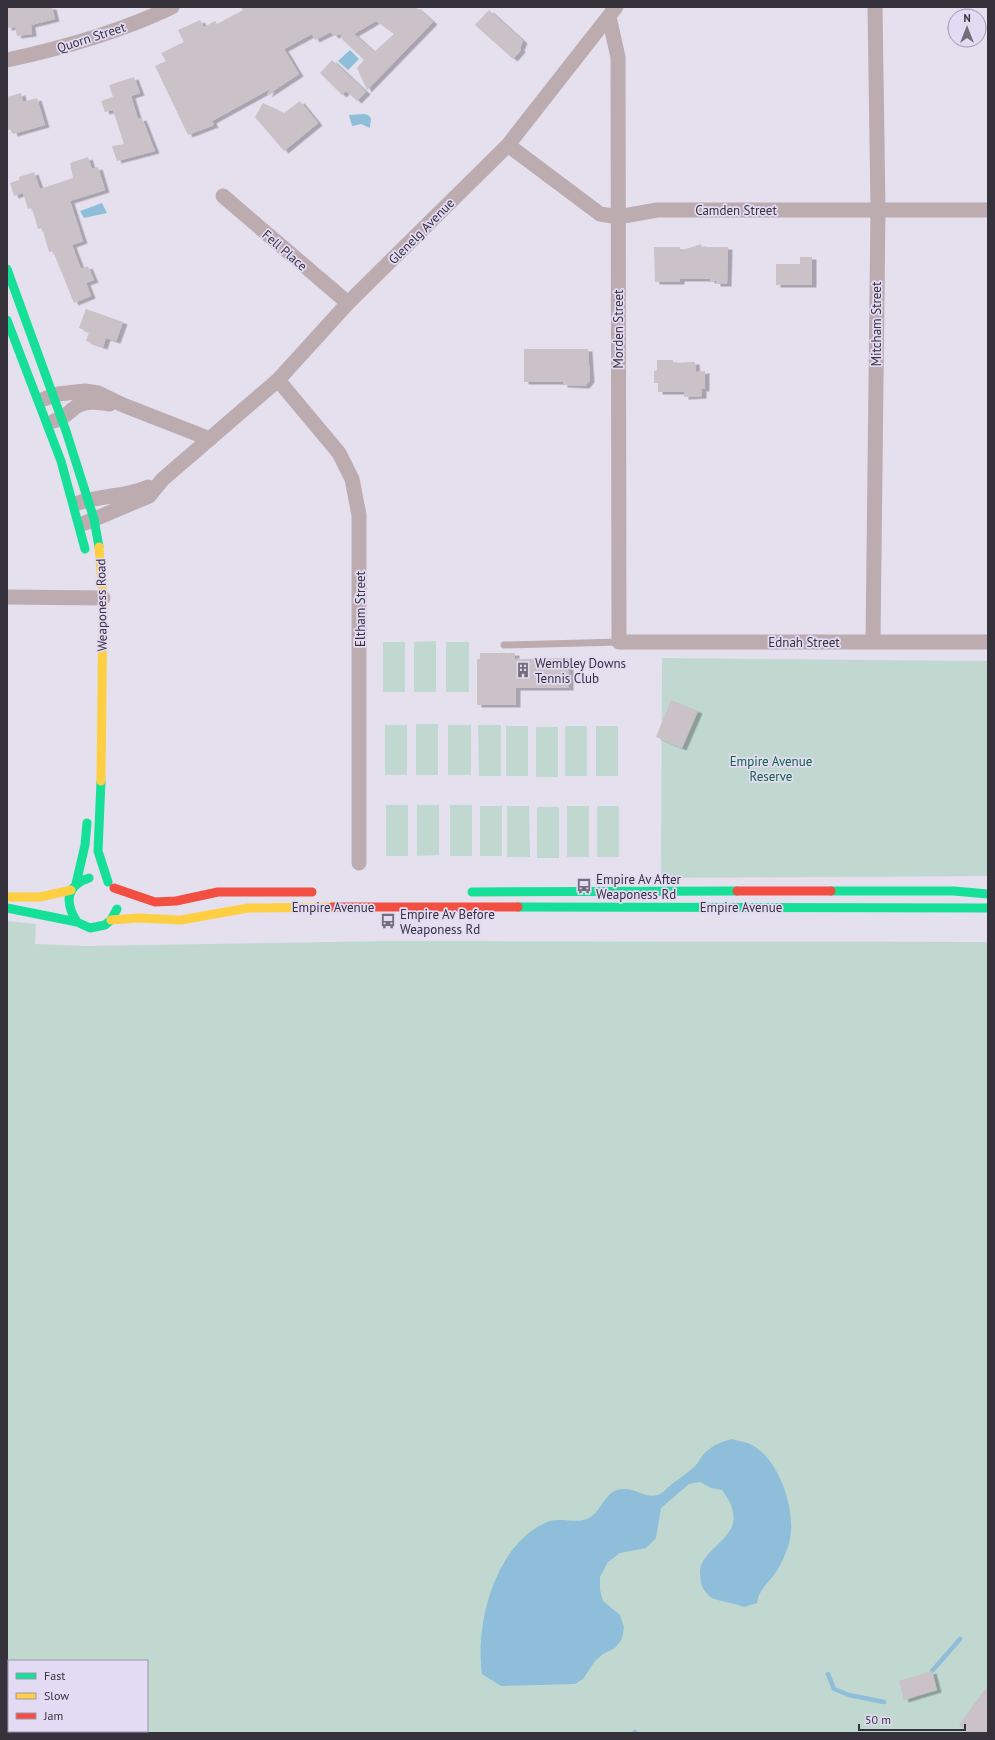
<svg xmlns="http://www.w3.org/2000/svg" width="995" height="1740" font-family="'PT Sans',sans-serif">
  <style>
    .green { fill: #c0d8d0; fill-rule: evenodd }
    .water { fill: #8ebeda }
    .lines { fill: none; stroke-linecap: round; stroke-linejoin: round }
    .stream { stroke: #8ebeda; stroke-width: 4.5 }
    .building { fill: #cac2c6; fill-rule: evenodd; filter: url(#shadow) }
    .lane { stroke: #bcacb0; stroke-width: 7 }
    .street { stroke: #bcacb0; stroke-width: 15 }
    .fast { stroke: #16e098; stroke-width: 9 }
    .slow { stroke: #ffcf43; stroke-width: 9 }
    .jam { stroke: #f24e42; stroke-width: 9 }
    .labels { text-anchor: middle; stroke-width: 3.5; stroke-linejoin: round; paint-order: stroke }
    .street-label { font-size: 13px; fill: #36323c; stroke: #e3daf4 }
    .poi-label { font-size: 13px; fill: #36323c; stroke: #e3daf4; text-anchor: start }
    .park-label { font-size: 13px; fill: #106544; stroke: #e3daf4 }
  </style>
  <defs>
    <filter id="shadow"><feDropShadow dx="4.5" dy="2.5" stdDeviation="0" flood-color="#0004"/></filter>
  </defs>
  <rect width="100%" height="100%" fill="#e5e0ee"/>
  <path class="green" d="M436,641v51h-22v-50z
    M383,642h22v50h-22z
    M446,642h23v50h-23z
    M662,658l326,3v215l-327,2z
    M416,724h22v51h-22z
    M385,725h22v50h-22z
    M448,725h23v50h-23z
    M478,725h23v51h-22z
    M506,726h22v50h-22z
    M565,726h22v50h-22z
    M596,726h22v50h-22z
    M536,727h22v50h-22z
    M386,805h22v51h-22z
    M417,805h22v50l-22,1z
    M450,805h22v51h-22z
    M480,806h22v50h-22z
    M507,806h22l1,51h-23z
    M567,806h22v51h-22z
    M597,806h22v51h-22z
    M537,807h22v51h-22z
    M7,921l29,3 -1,20 51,2 304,-5 598,1v791h-981zM9,1661h138v70h-138z"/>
  <path class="water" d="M350,50l9,9 -11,11 -10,-9z
    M364,114l4,1 3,3 -1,10 -9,-4 -9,2 -3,-11z
    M102,203l5,10 -23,5 -4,-7z
    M732,1439c5,2 12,2 18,5 30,14 49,72 38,103 -3,8 -7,18 -12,25 -7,10 -18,19 -19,31l-13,4c-10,-4 -22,-5 -32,-9 -4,-2 -10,-10 -11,-15 0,-3 -1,-8 -1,-12 2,-28 57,-35 22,-81l-11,-2 -11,-6 -11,2 -28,24 -5,30 -10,10 -26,5 -12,9 -8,15v13l3,11 17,14 4,12 -2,12 -7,9 -12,6 -8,7 -12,18 -8,5 -74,2 -19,-12c-7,-51 13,-128 63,-151 14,-7 29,1 42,-4 14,-6 16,-24 30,-29 17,-5 27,9 41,5 5,-2 10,-8 14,-11 8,-6 17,-12 24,-19 3,-3 4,-7 7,-10 8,-9 17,-13 29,-16z"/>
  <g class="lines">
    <path class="stream" d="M932,1671l28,-32
      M828,1674l6,15 15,6 35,7
      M634,1733l1,-1"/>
  </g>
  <path class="building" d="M7,7h45l3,12 -24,6 1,9 -15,2 -2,-9 -8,1z
    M241,7h175l17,15 -66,68 -10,-22 7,-8 -21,-20 -3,-6 -6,2 -3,-4 -16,8 -3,-6 -28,15 15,25 -32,21 3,-6 -58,32 2,4 -26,10 -33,-69 11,-5 -5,-8 23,-11 -6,-12 22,-10 4,7 11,-6 2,3 26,-14zM376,21l18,13 -20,18 -20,-18z
    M489,10l34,31 -3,7 1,2 -8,9 -38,-34z
    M332,60l34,32 -9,9 -11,-10 -4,4 -22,-22z
    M134,77l6,16 -9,3 7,23 4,-1 13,33 -38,10 -5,-15 12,-2 -11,-34 -8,2 -4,-11 12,-4 -4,-12z
    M21,93l2,9 14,-4 8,27 -32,9 -1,-4h-5v-33z
    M300,101l18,22 -34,28 -29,-34 8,-14 21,10z
    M88,157l4,12 6,-2 7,23 -35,11 13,40 -11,4 9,24 7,-3 6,14 -8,3 5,13 -17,7 -21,-52 -4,1 -7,-24 -4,1 -6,-21 -4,1 -5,-16 -9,3 -4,-13 9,-3v-3l15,-5 6,17 33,-11 -3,-15z
    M701,244l1,3h26l-1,37h-11v-3h-6v-2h-30v3h-25l-1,-35h26v4z
    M800,257h12v28h-36v-21h24z
    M86,309l37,13 -7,19 -10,-3 -3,9 -17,-6 3,-9 -10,-4z
    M524,349h64l2,31 -5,6 -22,-1v-3h-39z
    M657,360h16v3l22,-1 1,10 9,-1v18h-3v7l-18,1v-5h-26v-9h-4v-12l3,-1z
    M480,653h35v6l54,-1v30h-53v17h-39v-46h3z
    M671,700l27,11 -16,37 -26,-11z
    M932,1671l5,19 -33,10 -5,-19z
    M988,1685v48h-20l-9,-8z"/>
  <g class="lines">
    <path class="lane" d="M504,645l115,-3"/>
    <path class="street" d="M609,17l9,40 1,585h369
      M7,60c56,-12 113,-28 165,-53
      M508,145l92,69 18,3 39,-7h331
      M223,196l125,107
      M278,380l61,73 13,26 7,36v348
      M44,399l14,-5 27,-3 13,2 25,12 87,34
      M54,421c9,-3 12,-6 19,-12 10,-9 25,-7 37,-5
      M78,503c23,-8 48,-6 70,-16
      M85,523l64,-27 14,-17 115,-99 70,-77 160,-158 108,-138
      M7,597l96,1
      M873,642l5,-433 -3,-202"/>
    <path class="fast" d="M7,269l59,162 28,88 5,28
      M7,320l54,141 24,88
      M101,781l-3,70 10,31
      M76,884l9,-39 2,-22
      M831,891h123l34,3
      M472,892l265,-1
      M518,907l470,1
      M7,908l70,14 13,6 15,-3 6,-5 6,-11
      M77,922c-12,-19 -12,-36 12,-44"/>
    <path class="slow" d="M99,547l4,51 -2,183
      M7,897h33l31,-7
      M111,920l27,-2 43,2 67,-12 84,-1"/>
    <path class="jam" d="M114,888l41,14 21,-1 42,-9h94
      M737,891h94
      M332,907h186"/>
  </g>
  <defs>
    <symbol id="building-bare" viewBox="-9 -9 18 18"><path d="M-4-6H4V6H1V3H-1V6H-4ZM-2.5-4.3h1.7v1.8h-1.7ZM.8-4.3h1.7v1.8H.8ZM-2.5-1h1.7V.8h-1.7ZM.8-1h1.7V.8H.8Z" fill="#736f7a" stroke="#e3daf4" stroke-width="2.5" paint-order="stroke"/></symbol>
    <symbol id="bus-bare" viewBox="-9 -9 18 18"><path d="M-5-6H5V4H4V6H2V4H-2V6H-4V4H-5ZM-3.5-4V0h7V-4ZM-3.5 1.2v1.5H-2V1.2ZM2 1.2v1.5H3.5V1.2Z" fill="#736f7a" stroke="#e3daf4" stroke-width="2.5" paint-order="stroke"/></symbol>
  </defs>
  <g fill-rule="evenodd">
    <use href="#building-bare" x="512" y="659" width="22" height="22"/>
    <use href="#bus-bare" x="573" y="875" width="22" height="22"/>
    <use href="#bus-bare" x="377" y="910" width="22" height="22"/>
  </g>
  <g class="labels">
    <g class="street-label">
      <text transform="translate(91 37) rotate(-18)" y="5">Quorn Street</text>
      <text x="736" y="215">Camden Street</text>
      <text transform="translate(421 231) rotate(-45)" y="5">Glenelg Avenue</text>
      <text transform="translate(285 250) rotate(41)" y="5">Fell Place</text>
      <text transform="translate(876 324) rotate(-90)" y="5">Mitcham Street</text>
      <text transform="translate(618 329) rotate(-90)" y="5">Morden Street</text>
      <text transform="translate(101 605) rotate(-91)" y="5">Weaponess Road</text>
      <text transform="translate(360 609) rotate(-90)" y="5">Eltham Street</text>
      <text x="804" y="647">Ednah Street</text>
      <text x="333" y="912">Empire Avenue</text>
      <text x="741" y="912">Empire Avenue</text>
    </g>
    <g class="poi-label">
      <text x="535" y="668">Wembley Downs<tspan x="535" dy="15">Tennis Club</tspan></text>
      <text x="596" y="884">Empire Av After<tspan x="596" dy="15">Weaponess Rd</tspan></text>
      <text x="400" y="919">Empire Av Before<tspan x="400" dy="15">Weaponess Rd</tspan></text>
    </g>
    <g class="park-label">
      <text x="771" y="766">Empire Avenue<tspan x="771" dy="15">Reserve</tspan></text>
    </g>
  </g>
  <rect width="995" height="1740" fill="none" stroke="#36323c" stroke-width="16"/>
  <rect x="8" y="1660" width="140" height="72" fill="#e3daf4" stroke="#9e97aa"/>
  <rect x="16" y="1673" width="20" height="6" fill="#16e098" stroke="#9e97aa"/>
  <text x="44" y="1680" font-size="12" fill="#36323c">Fast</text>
  <rect x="16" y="1693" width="20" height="6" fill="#ffcf43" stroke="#9e97aa"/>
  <text x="44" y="1700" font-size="12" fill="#36323c">Slow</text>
  <rect x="16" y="1713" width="20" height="6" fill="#f24e42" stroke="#9e97aa"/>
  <text x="44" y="1720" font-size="12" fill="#36323c">Jam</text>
  <g transform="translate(967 28)"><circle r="19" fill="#e3daf4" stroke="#9e97aa"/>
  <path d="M0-3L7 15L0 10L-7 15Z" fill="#736f7a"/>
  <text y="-6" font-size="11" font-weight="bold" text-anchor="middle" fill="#36323c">N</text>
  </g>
  <path d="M859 1724v6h106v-6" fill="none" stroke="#36323c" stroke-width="2"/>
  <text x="865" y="1724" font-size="12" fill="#36323c" stroke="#e3daf4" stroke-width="3" paint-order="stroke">50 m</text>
</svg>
